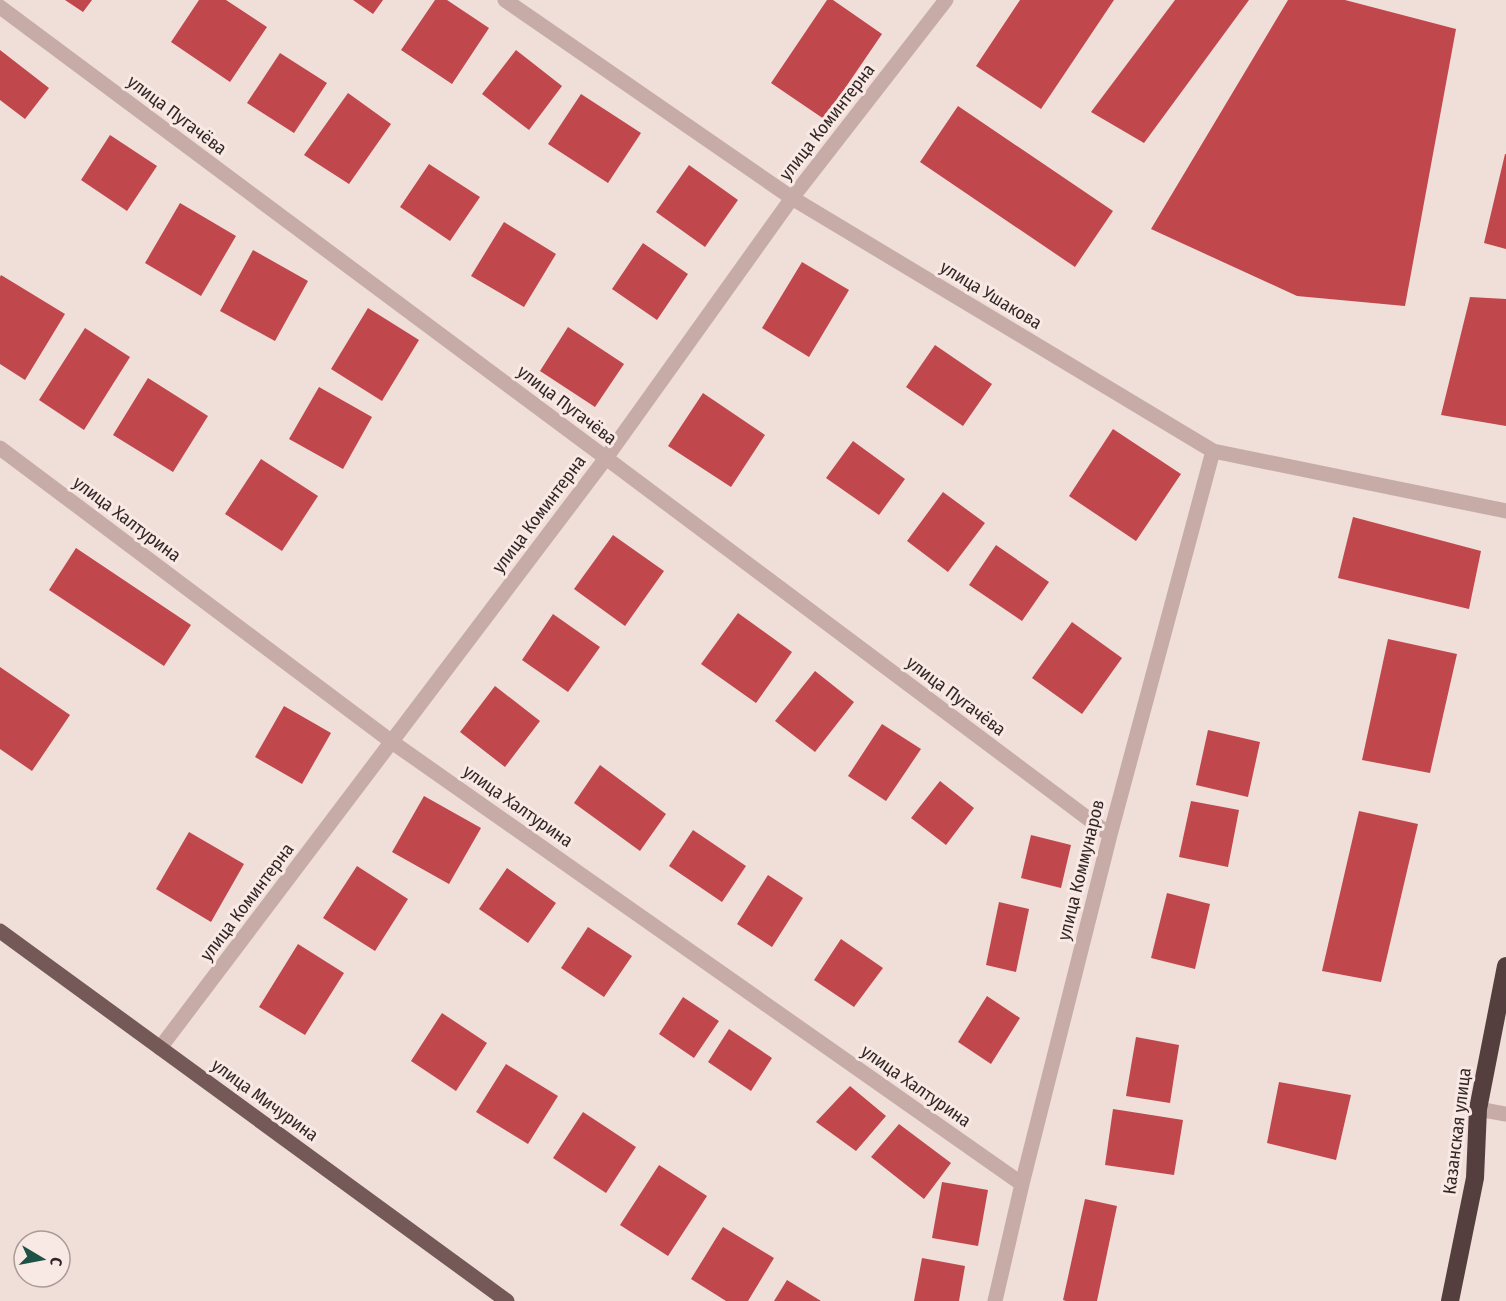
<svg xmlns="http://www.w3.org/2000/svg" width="1506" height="1301" font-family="'Fira Sans Condensed',sans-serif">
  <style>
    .building { fill: #c0474c }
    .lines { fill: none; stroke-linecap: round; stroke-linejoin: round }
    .minor { stroke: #c7aba6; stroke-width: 15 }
    .major { stroke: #745958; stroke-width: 15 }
    .highway { stroke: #543e3e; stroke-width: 18 }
    .labels { text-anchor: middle; stroke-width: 6; stroke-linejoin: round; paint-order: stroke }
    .street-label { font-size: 18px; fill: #332726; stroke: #f8e9e5 }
  </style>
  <rect width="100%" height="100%" fill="#f0ded9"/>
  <path class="building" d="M65,0h27l-9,12z
    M199,0h27l41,27 -37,55 -59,-40z
    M353,0h30l-10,14z
    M435,0h12l42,28 -37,56 -51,-34z
    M827,0h6l49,34 -58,85 -53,-36z
    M1020,0h94l-73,109 -65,-43z
    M1175,0h74l-105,143 -53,-31z
    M1288,0h57l111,29 -51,277 -108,-10 -146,-67z
    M0,50l49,38 -24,31 -25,-19z
    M516,50l46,36 -33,44 -47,-36z
    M280,53l47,30 -33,50 -47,-30z
    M348,93l43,31 -42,60 -45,-29z
    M581,94l60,39 -33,50 -60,-39z
    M958,106l155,105 -38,56 -155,-105z
    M110,135l47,31 -30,45 -46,-31z
    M1505,154h1v95l-22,-6z
    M429,164l51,33 -30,44 -50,-34z
    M689,165l49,35 -33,47 -49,-35z
    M180,203l56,33 -35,60 -56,-33z
    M504,222l52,32 -32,53 -53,-31z
    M643,243l45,31 -31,46 -45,-31z
    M253,250l55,31 -33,60 -55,-30z
    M802,262l47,28 -40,67 -47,-29z
    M1,275l64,39 -40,66 -25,-16v-87z
    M1470,297l36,2v127l-65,-11z
    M368,308l51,32 -37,61 -51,-32z
    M568,327l56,37 -29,43 -55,-36z
    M85,328l45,29 -46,73 -45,-30z
    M935,345l57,39 -29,42 -57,-39z
    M148,378l60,38 -35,56 -60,-37z
    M319,387l53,30 -29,52 -54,-30z
    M703,393l62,42 -34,52 -63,-41z
    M1113,429l68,45 -45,67 -67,-45z
    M853,441l52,38 -26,36 -53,-37z
    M261,459l57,37 -36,55 -57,-37z
    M943,492l42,31 -37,49 -41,-31z
    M1353,517l128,34 -12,58 -131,-31z
    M613,535l51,36 -39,55 -51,-37z
    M996,545l53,37 -27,39 -53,-36z
    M76,548l115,77 -27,41 -115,-76z
    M738,613l54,39 -36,51 -55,-39z
    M553,614l47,33 -32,45 -46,-32z
    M1072,622l50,36 -40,56 -50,-36z
    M1388,639l69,15 -27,119 -68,-13z
    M0,667l70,48 -38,56 -32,-22z
    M815,671l39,31 -39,50 -40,-31z
    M495,686l45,35 -35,46 -45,-35z
    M284,706l47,27 -29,51 -47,-27z
    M882,724l39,25 -35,52 -38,-25z
    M1208,730l52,12 -12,55 -52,-12z
    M600,765l66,49 -26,37 -66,-48z
    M940,781l34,27 -28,37 -35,-27z
    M424,796l57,32 -32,56 -57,-32z
    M1191,801l48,9 -11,57 -49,-10z
    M1359,811l59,13 -37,158 -59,-11z
    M693,830l53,36 -24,36 -53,-36z
    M189,832l55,32 -33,58 -55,-33z
    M1031,835l40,10 -10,43 -40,-10z
    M357,866l51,33 -33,52 -52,-33z
    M507,868l49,35 -28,40 -49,-34z
    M768,875l35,23 -31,49 -35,-23z
    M1167,893l43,11 -15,65 -44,-11z
    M999,902l30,7 -13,63 -30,-7z
    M588,927l44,29 -28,41 -43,-29z
    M841,939l42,29 -29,39 -40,-27z
    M298,944l46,29 -39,62 -46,-28z
    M987,996l33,22 -29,46 -33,-22z
    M683,997l36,24 -25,37 -35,-24z
    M442,1013l45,30 -31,48 -45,-30z
    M729,1029l43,29 -21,33 -43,-29z
    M1136,1037l43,8 -9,58 -44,-7z
    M506,1064l52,32 -30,48 -52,-32z
    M1279,1082l72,13 -15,65 -69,-17z
    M850,1086l36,30 -30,35 -40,-29z
    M1113,1109l70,11 -9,55 -69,-10z
    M583,1112l53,35 -30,46 -53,-35z
    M899,1124l52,39 -27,36 -53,-42z
    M659,1165l48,31 -39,60 -48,-31z
    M942,1182l46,8 -10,56 -46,-8z
    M1085,1199l32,7 -20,95h-31l-3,-1z
    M723,1227l51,31 -26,43h-22l-35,-22z
    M922,1258l43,8 -6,35h-45z
    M787,1280l34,21h-47z"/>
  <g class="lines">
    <path class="minor" d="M505,0l287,198 421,253 293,60
      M0,7l606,451 504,377
      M0,448l392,294 630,442
      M160,1048l446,-590 186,-260 154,-198
      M1478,1109l28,5
      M995,1301l27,-117 88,-349 103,-384"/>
    <path class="major" d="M0,931l507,370"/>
    <path class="highway" d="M1450,1301l25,-123 3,-69 28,-143"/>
  </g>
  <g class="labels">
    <g class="street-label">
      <text transform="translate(177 115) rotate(37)" y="6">улица Пугачёва</text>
      <text transform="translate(827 122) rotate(-52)" y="6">улица Коминтерна</text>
      <text transform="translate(991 295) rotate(31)" y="6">улица Ушакова</text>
      <text transform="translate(567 405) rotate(37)" y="6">улица Пугачёва</text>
      <text transform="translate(539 514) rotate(-53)" y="6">улица Коминтерна</text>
      <text transform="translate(127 519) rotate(37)" y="6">улица Халтурина</text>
      <text transform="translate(956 696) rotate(37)" y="6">улица Пугачёва</text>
      <text transform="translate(518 806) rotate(35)" y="6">улица Халтурина</text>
      <text transform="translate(1081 870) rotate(-76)" y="6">улица Коммунаров</text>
      <text transform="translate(247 902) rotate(-53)" y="6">улица Коминтерна</text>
      <text transform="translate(916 1086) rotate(35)" y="6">улица Халтурина</text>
      <text transform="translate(265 1100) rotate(36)" y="6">улица Мичурина</text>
      <text transform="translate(1457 1131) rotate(-83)" y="6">Казанская улица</text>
    </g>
  </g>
  <g transform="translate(42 1259) rotate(100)"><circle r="28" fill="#f8e9e5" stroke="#a99b99" stroke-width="1.5"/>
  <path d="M0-4.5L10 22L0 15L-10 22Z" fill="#1e5247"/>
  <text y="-9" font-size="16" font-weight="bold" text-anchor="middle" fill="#332726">С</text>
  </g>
</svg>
